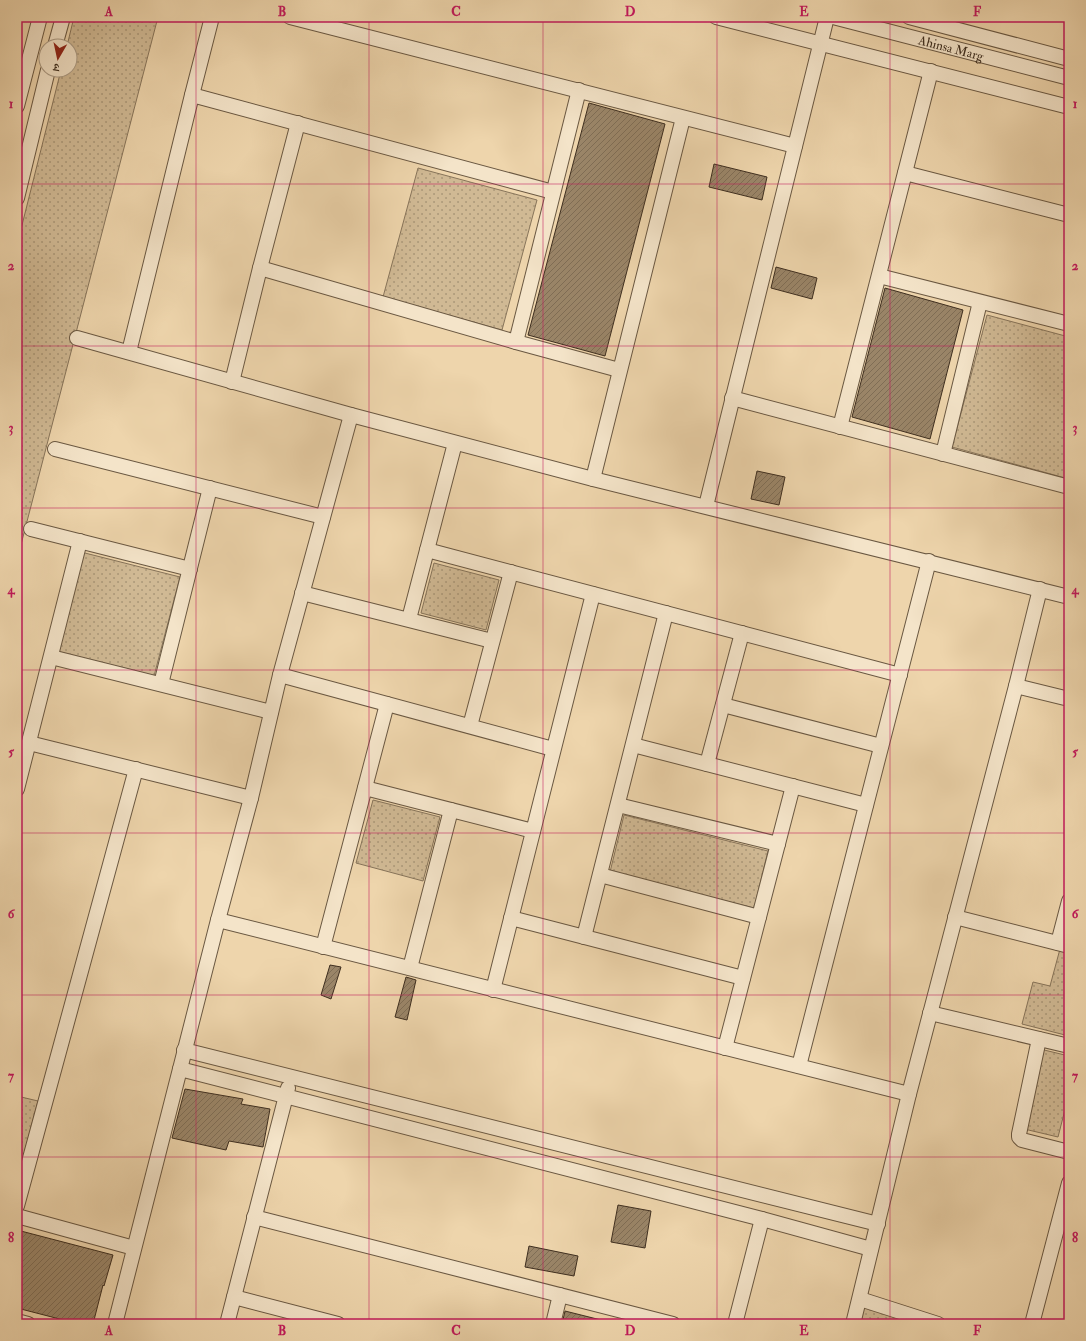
<svg xmlns="http://www.w3.org/2000/svg" width="1086" height="1341" font-family="'IM FELL Double Pica','Noto Serif Devanagari',serif">
  <style>
    .grass { fill: url(#grass-dots); stroke: #87745a }
    .building { fill: url(#building-hatch); stroke: #3e2e1f }
    .lines { fill: none; stroke-linecap: round; stroke-linejoin: round }
    .minor-casing { stroke: #6a5842; stroke-width: 16 }
    .minor { stroke: #f4e4c9; stroke-width: 14 }
    .grid { fill: none; stroke: #c2185b; stroke-width: 1; stroke-opacity: 0.55 }
    .labels { text-anchor: middle; stroke-width: 3; stroke-linejoin: round; paint-order: stroke }
    .street-label { font-size: 13px; fill: #3e2e1f; stroke: #f4e4c9 }
    .neatline { fill: none; stroke: #c2185b; stroke-width: 1.5 }
    .grid-label { font-size: 13px; text-anchor: middle; font-weight: bold; fill: #c2185b }
  </style>
  <defs>
    <pattern id="grass-dots" width="8" height="8" patternUnits="userSpaceOnUse"><rect width="8" height="8" fill="#d0b994"/><path d="M2 2h.1M6 6h.1" fill="none" stroke="#aa9778" stroke-width="1.8" stroke-linecap="round"/></pattern>
    <pattern id="building-hatch" width="6" height="6" patternUnits="userSpaceOnUse"><rect width="6" height="6" fill="#9a8568"/><path d="M-1 1l2-2M0 6l6-6M5 7l2-2" fill="none" stroke="#7f6d55"/></pattern>
  </defs>
  <rect width="100%" height="100%" fill="#eed5ac"/>
  <filter id="stains"><feTurbulence type="fractalNoise" baseFrequency=".005" numOctaves="4"/><feColorMatrix values="0 0 0 0 .2 0 0 0 0 .09 0 0 0 0 .02 0 0 0 .5 -.17"/></filter>
  <radialGradient id="worn" r=".72"><stop offset=".6" stop-color="#630" stop-opacity="0"/><stop offset="1" stop-color="#630" stop-opacity=".3"/></radialGradient>
  <path class="grass" d="M74,17h84l-141,543v-315l44,-175h9v-24h-3z
    M418,168l119,32 -35,130 -119,-33z
    M987,315l82,22v142l-117,-32z
    M81,552l99,25 -26,99 -98,-25z
    M434,563l65,17 -13,50 -65,-17z
    M373,800l67,17 -17,64 -67,-18z
    M624,815l144,36 -14,57 -144,-36z
    M1060,949l9,3v84l-47,-12 11,-42 17,4z
    M1040,1049l29,7v38l-11,43 -38,-9z
    M17,1096l21,5 -21,79z
    M864,1306l55,18h-59z"/>
  <path class="building" d="M589,103l76,21 -60,232 -77,-21z
    M714,164l53,13 -5,23 -53,-13z
    M776,267l41,11 -5,21 -41,-11z
    M885,288l78,22 -33,129 -78,-22z
    M757,471l28,6 -6,28 -28,-6z
    M330,965l11,2 -10,32 -10,-4z
    M406,977l10,3 -9,40 -12,-3z
    M185,1089l58,10 -2,5 29,5 -7,38 -34,-6 -3,9 -54,-12z
    M618,1205l33,6 -6,37 -34,-6z
    M17,1230l96,25 -9,31 -1,-1 -10,39h-14l-62,-16z
    M529,1246l49,10 -4,20 -49,-9z
    M565,1311l36,9 -1,4h-38z"/>
  <g class="lines">
    <defs>
      <g id="minor">
        <path d="M290,17l505,129"/>
        <path d="M716,17l353,90"/>
        <path id="s1" d="M833,17l236,61"/>
        <path d="M909,17l160,42"/>
        <path d="M55,46l8,-29"/>
        <path d="M192,95l361,97"/>
        <path d="M17,106l23,-89"/>
        <path d="M905,173l164,42"/>
        <path d="M17,198l31,-128"/>
        <path d="M260,268l256,74 103,28"/>
        <path d="M879,276l190,48"/>
        <path d="M77,338l274,77 242,64 476,118"/>
        <path d="M516,342l63,-252"/>
        <path d="M129,352l63,-257 20,-78"/>
        <path d="M232,382l28,-114 38,-145"/>
        <path d="M732,398l337,89"/>
        <path d="M840,427l91,-356"/>
        <path d="M55,449l268,68"/>
        <path d="M943,454l37,-152"/>
        <path d="M593,479l90,-361"/>
        <path d="M706,506l121,-489"/>
        <path d="M31,529l159,40"/>
        <path d="M427,550l473,125"/>
        <path d="M302,593l190,48"/>
        <path d="M409,619l46,-176"/>
        <path d="M51,657l220,55"/>
        <path d="M280,675l273,74"/>
        <path d="M161,684l49,-196"/>
        <path d="M1016,686l53,13"/>
        <path d="M723,705l158,41"/>
        <path d="M470,726l41,-154"/>
        <path d="M29,743l222,55"/>
        <path d="M633,745l233,60"/>
        <path d="M707,764l35,-131"/>
        <path d="M365,788l168,43"/>
        <path d="M17,789l63,-248"/>
        <path d="M618,805l160,39"/>
        <path d="M600,875l159,42"/>
        <path d="M955,917l114,29"/>
        <path d="M511,918l232,60"/>
        <path d="M218,920l691,174"/>
        <path d="M584,937l82,-324"/>
        <path d="M1058,943l11,-42"/>
        <path d="M323,947l64,-243"/>
        <path d="M410,968l41,-158"/>
        <path d="M493,990l100,-396"/>
        <path d="M930,1013l139,33"/>
        <path d="M1039,1039l-20,95v3l3,3 47,12"/>
        <path d="M725,1048l68,-262"/>
        <path d="M184,1050l694,174"/>
        <path d="M799,1066l130,-505"/>
        <path d="M180,1069l582,150 109,30"/>
        <path d="M17,1206l119,-437"/>
        <path d="M17,1216l117,32"/>
        <path d="M254,1217l419,107"/>
        <path d="M234,1297l104,27"/>
        <path d="M860,1299l78,25"/>
        <path d="M17,1321l11,3"/>
        <path d="M115,1324l103,-404 33,-122 29,-123 71,-260"/>
        <path d="M227,1324l61,-236"/>
        <path d="M553,1324l7,-29"/>
        <path d="M735,1324l27,-105"/>
        <path d="M853,1324l56,-230 107,-408 24,-97"/>
        <path d="M1032,1324l37,-141"/>
      </g>
    </defs>
    <use href="#minor" class="minor-casing"/>
    <use href="#minor" class="minor"/>
  </g>
  <path class="grid" d="M196,17v1307M369,17v1307M543,17v1307M717,17v1307M890,17v1307M17,184h1052M17,346h1052M17,508h1052M17,670h1052M17,833h1052M17,995h1052M17,1157h1052"/>
  <g class="labels">
    <g class="street-label">
      <text dy="5" stroke="none"><textPath href="#s1" startOffset="122">Ahinsa Marg</textPath></text>
    </g>
  </g>
  <rect width="1086" height="1341" fill="none" stroke="#eed5ac" stroke-width="44"/>
  <g transform="translate(58 58) rotate(189)"><circle r="19" fill="#f4e4c9" stroke="#ab9b85"/>
  <path d="M0-3L7 15L0 10L-7 15Z" fill="#8f2418"/>
  <text y="-6" font-size="11" font-weight="bold" text-anchor="middle" fill="#3e2e1f">उ</text>
  </g>
  <rect x="22" y="22" width="1042" height="1297" class="neatline"/>
  <g class="grid-label">
    <text x="109" y="16">A</text>
    <text x="282" y="16">B</text>
    <text x="456" y="16">C</text>
    <text x="630" y="16">D</text>
    <text x="804" y="16">E</text>
    <text x="977" y="16">F</text>
    <text x="11" y="108">1</text>
    <text x="1075" y="108">1</text>
    <text x="11" y="270">2</text>
    <text x="1075" y="270">2</text>
    <text x="11" y="432">3</text>
    <text x="1075" y="432">3</text>
    <text x="11" y="594">4</text>
    <text x="1075" y="594">4</text>
    <text x="11" y="756">5</text>
    <text x="1075" y="756">5</text>
    <text x="11" y="918">6</text>
    <text x="1075" y="918">6</text>
    <text x="11" y="1080">7</text>
    <text x="1075" y="1080">7</text>
    <text x="11" y="1242">8</text>
    <text x="1075" y="1242">8</text>
    <text x="109" y="1335">A</text>
    <text x="282" y="1335">B</text>
    <text x="456" y="1335">C</text>
    <text x="630" y="1335">D</text>
    <text x="804" y="1335">E</text>
    <text x="977" y="1335">F</text>
  </g>
  <rect width="100%" height="100%" filter="url(#stains)"/>
  <rect width="100%" height="100%" fill="url(#worn)"/>
</svg>
